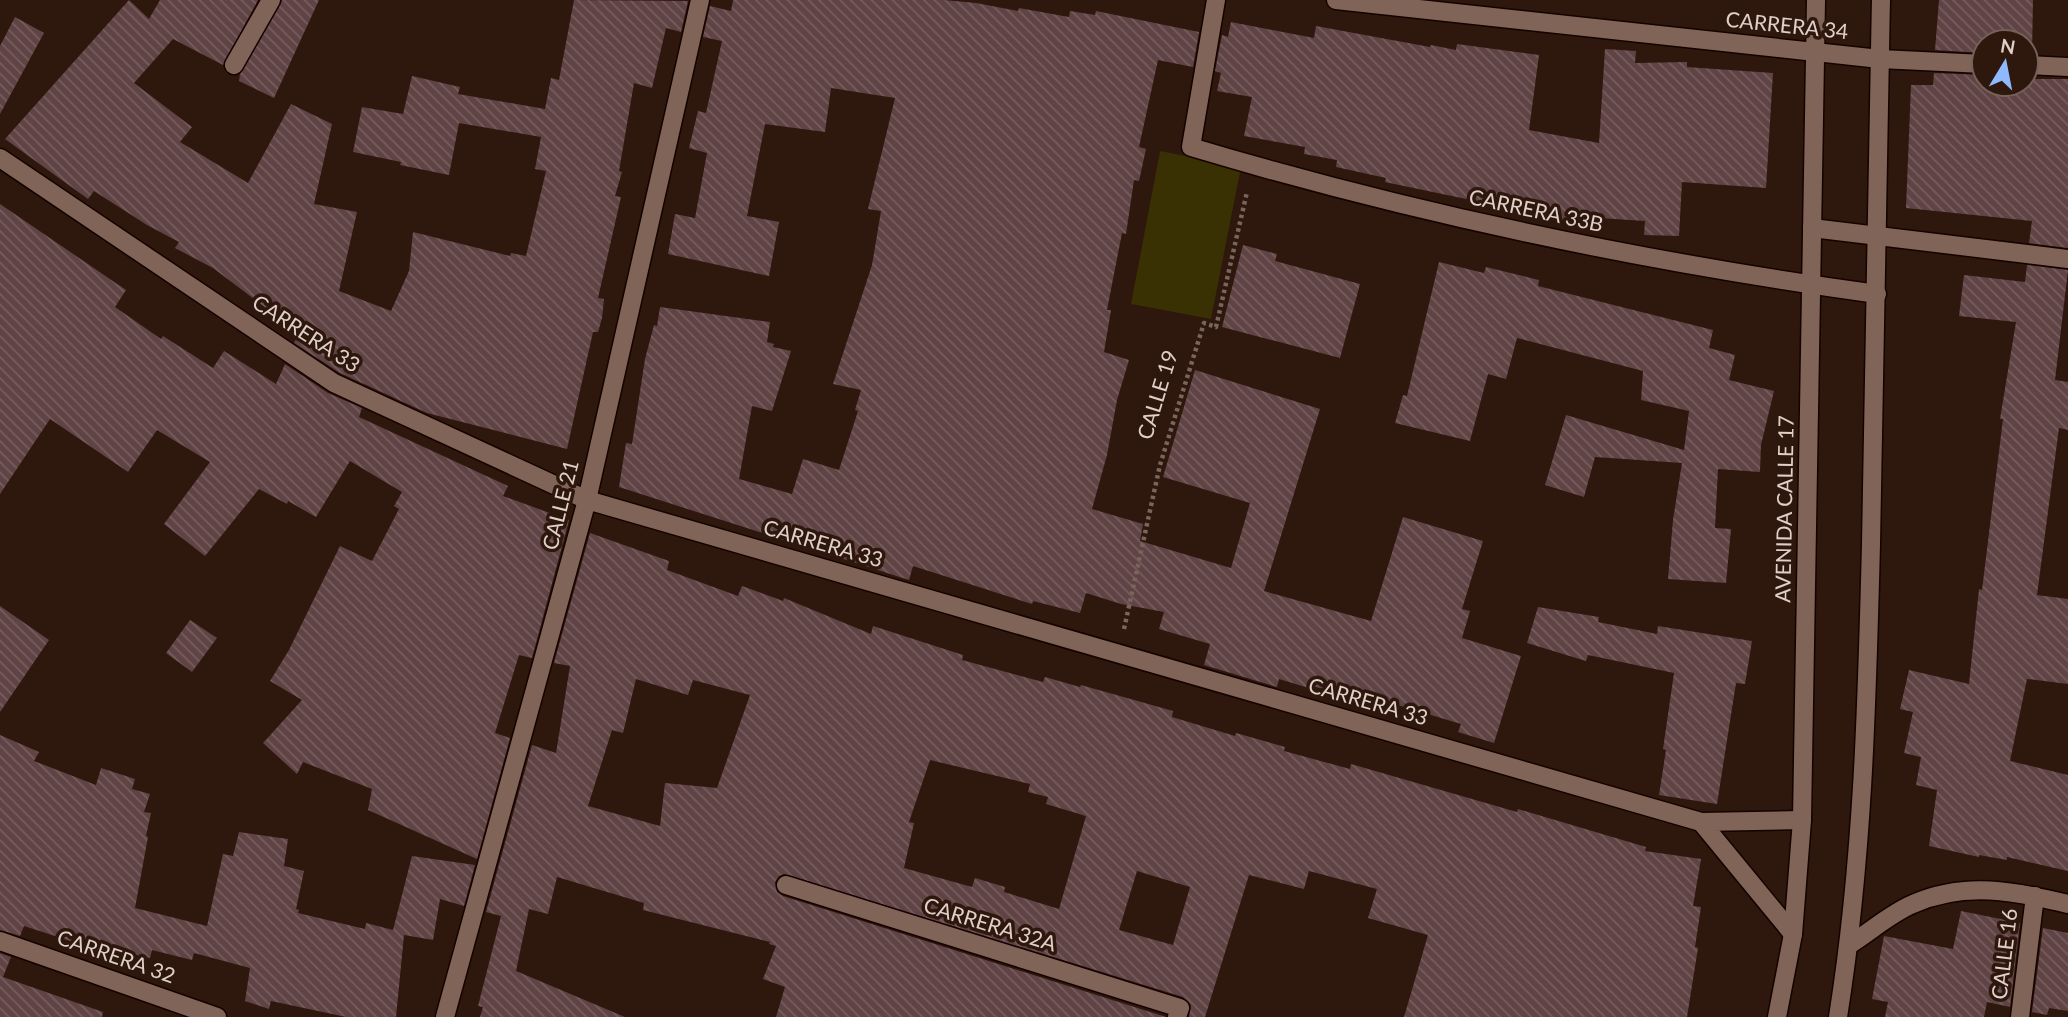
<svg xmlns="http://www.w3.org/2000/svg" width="2068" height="1017" font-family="Lato,sans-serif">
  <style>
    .park { fill: #393103 }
    .building { fill: url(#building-back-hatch); fill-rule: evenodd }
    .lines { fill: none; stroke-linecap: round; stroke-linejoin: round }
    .service-casing { stroke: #150300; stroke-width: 21 }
    .minor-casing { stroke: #150300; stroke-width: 21 }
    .tertiary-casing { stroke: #150300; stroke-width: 21 }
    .secondary-casing { stroke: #150300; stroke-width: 21 }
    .path { stroke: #79655c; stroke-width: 4.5; stroke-dasharray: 3.5 3.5; stroke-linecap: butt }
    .service { stroke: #816458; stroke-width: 18 }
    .minor { stroke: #816458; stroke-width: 18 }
    .tertiary { stroke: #816458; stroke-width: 18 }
    .secondary { stroke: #816458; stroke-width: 18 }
    .labels { text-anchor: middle; stroke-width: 7; stroke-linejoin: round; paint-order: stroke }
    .street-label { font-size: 21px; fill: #e0d0c9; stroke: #2e170d }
  </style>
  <defs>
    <pattern id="building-back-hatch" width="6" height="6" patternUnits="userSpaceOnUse" patternTransform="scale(1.75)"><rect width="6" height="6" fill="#604345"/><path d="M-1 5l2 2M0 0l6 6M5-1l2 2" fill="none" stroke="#765d5e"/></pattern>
  </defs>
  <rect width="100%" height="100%" fill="#2e170d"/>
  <path class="park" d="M1160,151l81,16 -30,152 -80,-15z"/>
  <path class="building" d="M129,0l20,19 11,-19h98l-35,65 -50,-26 -39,44 58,44 -12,15 68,41 43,-79 41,20 -18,80 43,8 -18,79 52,20 18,-40 4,-39 97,24 1,-3 15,3 20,-85 -11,-2 6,-32 -82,-14 -10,52 -49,-10 1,-3 -48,-10 9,-45 41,7 9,-38 48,11 -2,7 87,15 6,-31 8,2 15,-80 114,1 -7,31 -15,-4 -14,60 -18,-5 -15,88 3,1 -7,24 6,1 -23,101 6,1 -2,19 -4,14h-5l-26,117 -140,-36 -87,-40 -46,-30 5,-10 -86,-65 -38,-20 4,-6 -32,-17 -53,-34 -6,8 -83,-60z
    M282,0h37l-45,98 -35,-17 1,-7z
    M733,0h211l32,3 42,8 1,-3 50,9 1,-6 25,4 1,-4 103,21 -6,35 -35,-7 -19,87 7,2 -7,32 -5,-1 -8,54 -4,-1 -15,77h4l-7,42 25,8 -12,40 -10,55 -15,54 51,15 -3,17 91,27 19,-65 -87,-26 32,-107 125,39 -56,182 107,30 32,-104 80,24 -21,68 8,2 -8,27 59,18 -27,87 -36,-11 3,-8 -70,-21 -2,5 -76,-22 -1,3 -33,-10 -2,8 -73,-22 6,-21 -51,-15 5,-17 -43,-8 -35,-11 -6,20 -47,-12 -1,3 -119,-38 -4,14 -103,-33 1,-2 -23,-5 -165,-53 7,-44 6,1 13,-85 9,-34 3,1 3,-19 110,15 -3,20 7,2 -1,3 18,4 -19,60 -20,-5 -13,73 53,15 11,-35 36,11 19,-59 -3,-1 6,-20 -28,-6 39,-119 9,-54 -13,-2 27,-111 -64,-10 -6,44 -60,-8 -18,92 32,6 -10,54 -101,-22 7,-40 20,4 12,-65 -18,-5 9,-37 8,2 16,-72 -19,-4 7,-31 21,5z
    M1939,0h94l-1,54h-6v-12h-42v11l-49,-3z
    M15,17l29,16 -44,81v-68z
    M1231,22l83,16 2,-12 114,21 1,-2 25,5 1,-6 82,11 -10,75 70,13 6,-94 31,2 -1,12 52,-1v5l86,6 -7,115 -84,-6 -3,54 -35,-1 1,-14 -61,-4 -1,8 -31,-7 1,-5 -62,-12 -1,3 -105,-22 1,-4 -50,-11 1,-7 -33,-6 1,-7 -61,-11 8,-39 -35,-6 4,-18 -6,-2 7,-36 6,2z
    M1934,73l50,2v9h42v-8l6,1v2h36v169l-39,-5 3,-22 -126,-13 5,-123h22z
    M0,204l126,86 -11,17 46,32 2,-3 50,32 11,-17 52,33 9,-20 43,29 34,15 -3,9 149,69 -5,10 66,24 -37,138 -13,-3 -24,78 15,5 -33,121 -109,-49 4,-21 -69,-27 -6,12 -34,-31 39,-43 -32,-19 19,-31 51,-104 32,15 27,-52 -5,-3 8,-14 -52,-31 -34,56 -28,-16 -1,3 -28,-15 -54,67 -41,-32 46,-62 -53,-32 -29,42 -78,-53 -50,75z
    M1243,245l34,9 -2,7 85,23 -20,74 -118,-31z
    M1439,262l45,11 2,-6 53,13 -1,6 175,44 -4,18 26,7 -6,25 45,11 -13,54 -1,27 -42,-3 -3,59 16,1 -5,54 -58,-4 5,-59 9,-57 -87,-6 -11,40 -39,-12 21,-70 118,35 5,-39 -48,-11 2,-29 -126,-33 -11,41 -18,-5 -18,67 -75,-18 8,-28 4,1z
    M2027,265l41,5 -13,110 13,2v48l-9,-2 -22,167 31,4v85l-41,-5 -17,82 58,14v96l-61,-14v3l-28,-5v2l-50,-11 8,-56 -21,-5 5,-28 -17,-4 9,-41 -13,-3 9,-39 60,14 10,-95 3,1 21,-171h-3l16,-97 -57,-6 5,-41 61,7z
    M590,533l79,28 -2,9 71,26 4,-10 41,15 1,-3 87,36 2,-8 90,29 -1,5 81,22 2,-5 35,10 1,-2 92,26 -1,6 63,19 1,-3 49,14 -1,4 66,18 1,-5 166,48 1,-3 128,38 -1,4 56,8 -8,47 8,1 -6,40 3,1 -11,69h-283l24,-82 -60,-17 9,-29 -68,-18 -5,18 -55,-14 -44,142h-16l2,-12 -8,-8 -399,-123 -5,2 -4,6 2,10 6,4 383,121h-390l9,-30 -22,-8 13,-33 -7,-2 1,-2 -127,-32 1,-7 -87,-26 -9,37 -19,-5 -13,62 109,46h-145l3,-10 -5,-1 23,-90 -15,-4 46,-167 24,8 14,-87 -16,-3zM636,679l52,16 5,-15 57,15 -33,93 -52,-5 -5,43 -72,-20 24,-76 11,3zM930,760l100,24 -2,8 20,5 -2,7 40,12 -27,93 -55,-17 1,-5 -30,-9 -3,9 -68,-19 10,-45 -5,-1zM1137,871l53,16 -17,58 -54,-15z
    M0,606l49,34 -49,72z
    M1538,607l61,10 -1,5 59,12 1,-8 94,15 -7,43 -9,-1 -19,121 -58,-9 7,-45 -3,-1 11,-76 -86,-18 -2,6 -59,-18z
    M190,620l27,18 -25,34 -26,-19z
    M0,735l39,17 -5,9 62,24 5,-17 34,11 -3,10 18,5 -6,18 7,1 -5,23 2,1 -13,71 72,18 16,-72 10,2 6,-24 49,7 -4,27 20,5 -8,38 3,1 -1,3 67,16 1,-6 27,7 19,-74 63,9 -11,41 -24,-7 -7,41 -29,-5 -8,82h-50l-75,-16 -2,8 -24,-8 5,-33 -56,-15 -2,7 -40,-10 -2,8 -35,-8 -1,5 -90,-29 -4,10 -20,-6z
    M1961,911l59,12 -10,84 -23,-5 -3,15h-99l3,-15 -16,-3 12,-63 69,13z
    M2043,928l25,5v78l-19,-3 -2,7 -15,-3z
    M0,953l11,4 -8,20 100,35 -1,5h-102z"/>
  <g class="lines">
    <defs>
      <path id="service" d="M234,65l37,-65"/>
      <path id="minor" d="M1216,0l-25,147c224,67 454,115 686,147
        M1336,0l544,59 104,5
        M2026,65l42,2
        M1812,228l256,31
        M786,885l394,123 -3,9
        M0,941l217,76
        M1849,945c21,-13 42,-32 64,-41 52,-23 102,-13 155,0
        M445,1017l142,-517 113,-500
        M2020,1017l15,-121"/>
      <path id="tertiary" d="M0,158l334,225 253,117 1114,322 101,-2
        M1701,822l92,112"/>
      <path id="secondary" d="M1777,1017l16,-83 9,-114 14,-820
        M1838,1017c25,-157 29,-315 33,-473 4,-182 6,-363 10,-544"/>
    </defs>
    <use href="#service" class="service-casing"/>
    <use href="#minor" class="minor-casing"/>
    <use href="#tertiary" class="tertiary-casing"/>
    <use href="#secondary" class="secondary-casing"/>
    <path class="path" d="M1124,629l36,-164 44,-142 12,4 31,-135"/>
    <use href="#service" class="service"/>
    <use href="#minor" class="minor"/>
    <use href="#tertiary" class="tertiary"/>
    <use href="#secondary" class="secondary"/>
  </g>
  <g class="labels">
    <g class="street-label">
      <text transform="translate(1787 26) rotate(6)" y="7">CARRERA 34</text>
      <text transform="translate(1536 211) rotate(12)" y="7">CARRERA 33B</text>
      <text transform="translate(306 334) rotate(33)" y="7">CARRERA 33</text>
      <text transform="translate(1158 395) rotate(-73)" y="7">CALLE 19</text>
      <text transform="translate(561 505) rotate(-76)" y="7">CALLE 21</text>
      <text transform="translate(1785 509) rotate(-89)" y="7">AVENIDA CALLE 17</text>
      <text transform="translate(823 544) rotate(16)" y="7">CARRERA 33</text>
      <text transform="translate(1368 702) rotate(16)" y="7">CARRERA 33</text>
      <text transform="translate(990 925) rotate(17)" y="7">CARRERA 32A</text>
      <text transform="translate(2005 954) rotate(-83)" y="7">CALLE 16</text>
      <text transform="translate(116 957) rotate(19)" y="7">CARRERA 32</text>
    </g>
  </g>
  <g transform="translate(2005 63) rotate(10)"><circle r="33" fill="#2e170d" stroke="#756158" stroke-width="2"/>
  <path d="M0-5L12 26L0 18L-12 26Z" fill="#90b8fd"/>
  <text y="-10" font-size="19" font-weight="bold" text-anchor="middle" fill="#e0d0c9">N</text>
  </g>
</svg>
